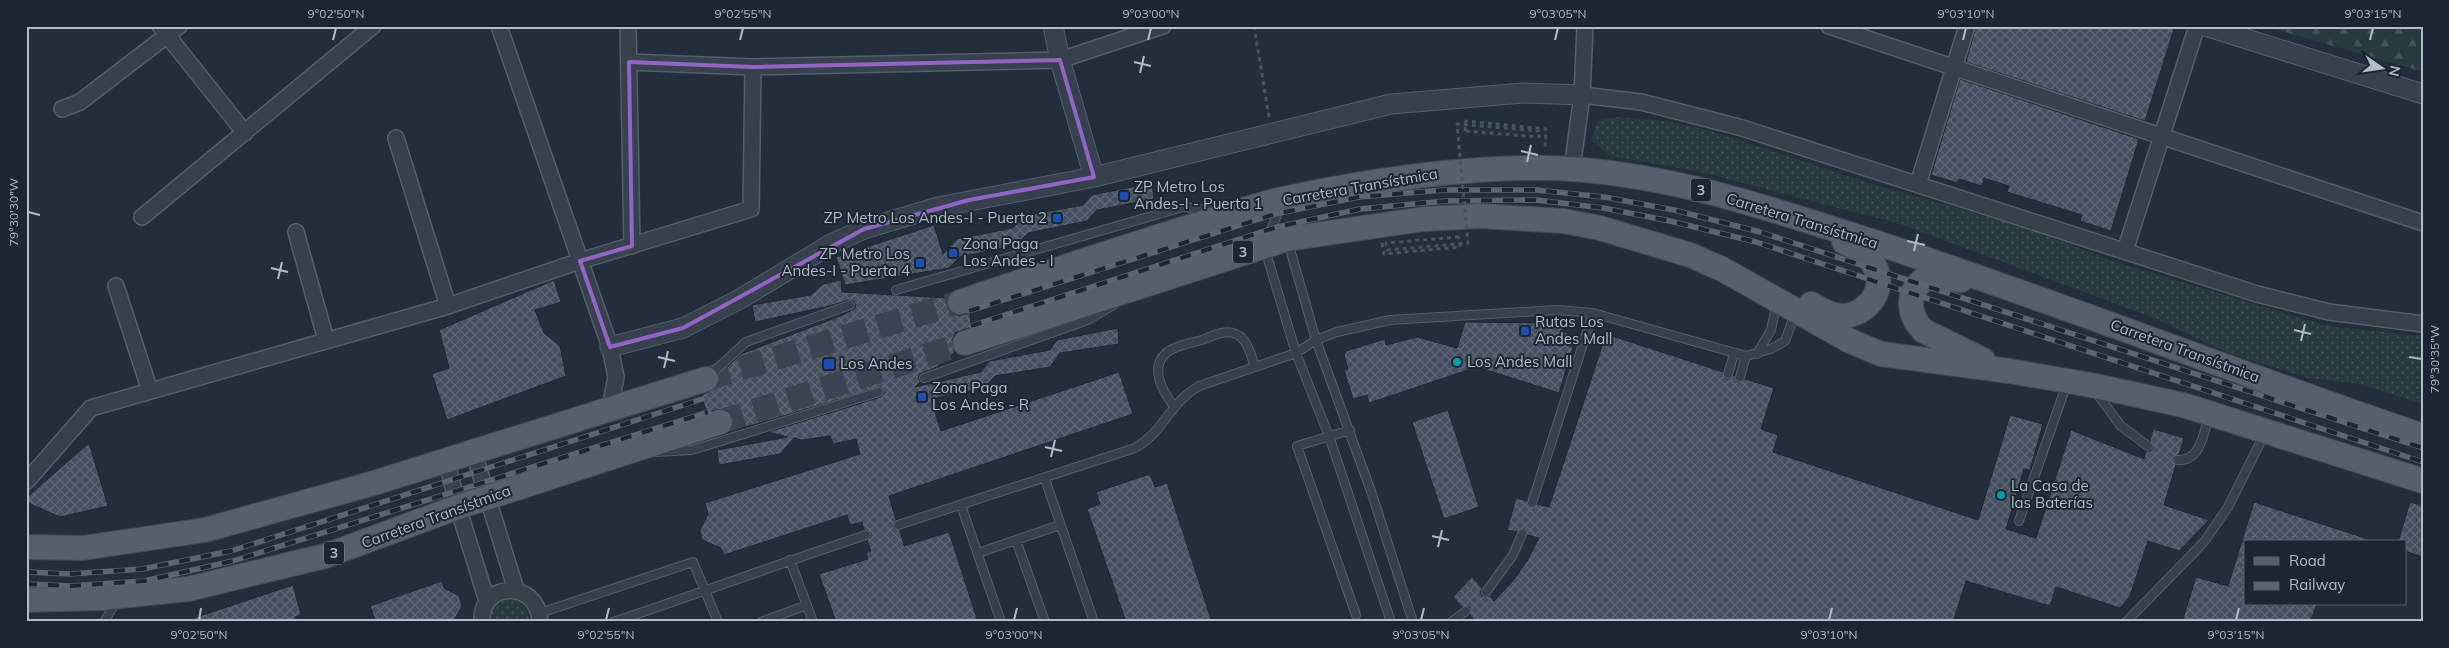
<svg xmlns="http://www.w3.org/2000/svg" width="2449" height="648" font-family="Mulish,sans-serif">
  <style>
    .grass { fill: url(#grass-dots) }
    .forest { fill: url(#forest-firs) }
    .building { fill: url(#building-cross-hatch); stroke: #1e2734 }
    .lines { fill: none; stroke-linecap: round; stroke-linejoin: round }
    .primary-tunnel { stroke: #394352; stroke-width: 24; stroke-dasharray: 24 12; stroke-linecap: butt }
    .service-casing { stroke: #555e6b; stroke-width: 10 }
    .minor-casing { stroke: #555e6b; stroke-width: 18 }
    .tertiary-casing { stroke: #555e6b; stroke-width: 21 }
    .primary-casing { stroke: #404956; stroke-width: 26 }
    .path { stroke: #43585b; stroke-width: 3; stroke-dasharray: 4 4; stroke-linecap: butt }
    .service { stroke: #37404d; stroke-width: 8 }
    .minor { stroke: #37404d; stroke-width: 15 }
    .tertiary { stroke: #37404d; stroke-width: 19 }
    .primary { stroke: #555f6d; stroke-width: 24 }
    .rail-casing { stroke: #596474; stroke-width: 5.5 }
    .rail { stroke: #1c2532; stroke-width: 4; stroke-dasharray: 11; stroke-linecap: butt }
    .path-bridge { stroke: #43585b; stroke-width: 3; stroke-dasharray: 4 4; stroke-linecap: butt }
    .marked { fill: none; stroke: #9165c3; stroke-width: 4; stroke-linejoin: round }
    .ticks { fill: none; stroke: #b3bbc8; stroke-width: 2 }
    .transit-dot { fill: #1a4fb4; stroke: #1c2532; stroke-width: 2 }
    .culture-dot { fill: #0f9aa8; stroke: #1c2532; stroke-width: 2 }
    .labels { text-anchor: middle; stroke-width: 4; stroke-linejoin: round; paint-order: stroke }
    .shield { fill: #1c2532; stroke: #868e9b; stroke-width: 1 }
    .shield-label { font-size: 14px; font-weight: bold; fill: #b3bbc8 }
    .poi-label { font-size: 15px; fill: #b3bbc8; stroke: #1c2532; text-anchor: start }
    .street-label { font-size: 15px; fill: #b3bbc8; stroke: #1c2532 }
    .neatline { fill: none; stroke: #b3bbc8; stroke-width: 2 }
    .ticks-label { font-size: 12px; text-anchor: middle; fill: #b3bbc8 }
  </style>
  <defs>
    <pattern id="grass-dots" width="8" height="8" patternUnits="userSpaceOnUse" patternTransform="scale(1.25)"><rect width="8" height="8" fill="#253b3e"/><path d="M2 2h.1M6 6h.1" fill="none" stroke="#425558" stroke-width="1.8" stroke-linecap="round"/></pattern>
    <pattern id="forest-firs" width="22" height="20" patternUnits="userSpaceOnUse" patternTransform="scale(1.25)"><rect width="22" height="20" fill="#253b3e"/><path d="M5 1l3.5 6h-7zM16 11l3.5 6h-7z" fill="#425558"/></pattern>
    <pattern id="building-cross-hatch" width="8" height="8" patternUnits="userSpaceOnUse" patternTransform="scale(1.25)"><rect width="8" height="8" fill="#445061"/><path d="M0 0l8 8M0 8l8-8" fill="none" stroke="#5d6776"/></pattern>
  </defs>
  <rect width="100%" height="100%" fill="#232e3d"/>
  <path class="grass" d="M1619,117l46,4 42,9 172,56 151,43 80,31 183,56 42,11 88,9v68l-64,-20 -51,-6 -82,-26 -72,-34 -254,-94 -203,-53 -87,-15 -19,-16 7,-20z
    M511,598c12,4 18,11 18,24h-39c-3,-15 8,-22 21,-24z"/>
  <path class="forest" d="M2264,26h159v46z"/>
  <path class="building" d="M1976,26h188l10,3 -29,92 -179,-59z
    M1960,79l179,60 -28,92 -31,-10 2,-6 -75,-23 2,-6 -25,-8 -2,8 -23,-7 -2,4 -26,-8z
    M1152,183l2,16 -57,11 -10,11 -59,12 -12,12 -56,12 -11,11 -104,17 -9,-28 98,-32 9,29 14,-15 56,-11 11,-12 59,-11 9,-10z
    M554,280l7,22 -26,8 9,23 16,13 6,30 -119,44 -15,-46 17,-6 -10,-38z
    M841,280l1,12 105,6v8l4,7 7,3 12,-3 1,14 -16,6 -3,7 3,12 -18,15 -17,7 -2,3 2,5 -5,5 66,-15 9,-11 60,-11 7,-10 61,-12 1,16 -59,9 -10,14 -55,9 -11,12 -53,11 10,32 178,-59 14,42 -244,82 7,24 -3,6 2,3 5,1 4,16 45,-14 29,90h-142l-17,-48 49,-15 -2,-6 5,-2 -4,-11 4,-3v-4l-7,-3 -2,-8 -12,3 -3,-10 -123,40 -3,-7 -19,-8 -2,-10 8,-16 -3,-11 155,-49 -4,-15 -23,5 -3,-8 -28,4 -8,-2 -14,16 -61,11 -2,-15 71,-13 -20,-5 113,-35 4,-4 -4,-6 -135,40 -13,-2v-8l-10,-8 -16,3 -5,-13v-4l14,-7 3,-6v-7l22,-21 102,-39 11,-6 2,-3 -2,-5 -5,-1 -20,6 -74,16 -3,-17 59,-10 12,-11z
    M1465,322l91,1 14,13 -3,9 6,2 -14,46 -82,-26 -108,36 -2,-8 -14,4 -9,-29 4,-1 -4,-13 2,-5 39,-12 1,6 31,-8 40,11z
    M1606,334l117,38 3,7h4l4,-4 4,7 7,-3 29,9 -13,41 17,6 -5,17 205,68 32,-105 33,9 -13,46 -6,-1 -18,60 30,9 35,-108 73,29 2,-8h5l2,-4 -3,-7 3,-11 31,9 -5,16 -6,4 3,7 -12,40 45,15 -30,31 -31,-10 -18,55 -10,12 -64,-21 -6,19 -84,-25 -13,41h-477l-6,-7v-8h-8l-9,-10 19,-20 10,11 -2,4 2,4h8l4,5 18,-19 15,-21 12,-23 -12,-3 -3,-6 -7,3 -10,-2 9,-32 11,3 4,7 6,-4 12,3z
    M1448,410l31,97 -35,12 -32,-97z
    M89,443l19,63 -48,11 -34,-15v-4z
    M1150,474l5,13 12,-4 45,139h-86l-39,-113 13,-5 -4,-12z
    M2254,502l114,37v3h-126h3v62h72l-7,18h-128l14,-45 32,9z
    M2410,502l13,4v51l-18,-6v-9h-7z
    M442,581l2,7 15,8 3,10 -9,16h-77l-6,-16z
    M293,585l8,30 -6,2 2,5h-106v-3z"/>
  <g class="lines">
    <path class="primary-tunnel" d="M706,379l254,-77
      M720,422l245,-79"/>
    <defs>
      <path id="service" d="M1282,203l-18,43 32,107 33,83 62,186
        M1288,242l28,98 56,154 41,128
        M896,290l287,-83 32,4
        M1757,354l14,-24 6,-27
        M1728,374l6,-20
        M1740,377l6,-21
        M707,378l39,-36 104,-37
        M924,378l164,-58 27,-16
        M2095,391l26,35 27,20
        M1174,406c-12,-15 -26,-41 -5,-55 8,-6 23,-8 33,-11 10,-4 23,-11 34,-6 12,5 15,22 19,33
        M1350,430l-53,16 59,169
        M656,452l36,-2 187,-58
        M2178,460c23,1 26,-28 31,-45
        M1045,479l49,143
        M1532,503l61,-190
        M961,505l40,117
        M2019,521l48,-138
        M898,525l237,-77c30,-17 34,-45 64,-62l97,-33 20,-13 21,-8 53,-12 167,-10 36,3 153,43 25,-7 14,-8 10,-27
        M1016,540l29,82
        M978,553l82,-28
        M790,560l23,62
        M1486,592l27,-37 9,-21
        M540,613l153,-51 25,60
        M104,622l9,-15 7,-5
        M613,622c85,-28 168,-59 253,-87
        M761,622l46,-17
        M1451,622l15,-11
        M2126,622l78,-80 24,-35 36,-72"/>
      <path id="minor" d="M160,26l85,107
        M499,26l111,321 6,30 -6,31
        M628,26l4,220
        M1829,26l594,197
        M629,62l124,5 307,-7 103,-34
        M1582,95l59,7 98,25 518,167 72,18 94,12
        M62,109l18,-7 99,-76
        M396,138l52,168
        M1572,169l10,-74 3,-69
        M1918,184l49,-158
        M142,217l231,-191
        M296,232l30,108
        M2125,251l72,-225
        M116,286l34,105
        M473,450l43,140
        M446,459l12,48 29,94
        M26,482l65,-74 357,-102 132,-45 171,-52 2,-142
        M482,622c-3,-40 56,-44 58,0"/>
      <path id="tertiary" d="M1053,26l7,34 34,117
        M2205,26l218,68
        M610,347l73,-19 57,-29 91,-55 33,-15 74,-22 156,-30 297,-73 132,-11 59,2"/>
      <path id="primary" d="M1961,280l-24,-3 -14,3c-18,15 -14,37 1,51l59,29
        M960,302c77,-26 154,-52 233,-76 31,-9 63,-22 95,-28 85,-18 171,-31 258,-30 113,2 222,40 328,74 184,60 365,132 549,194
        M1811,304c7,4 15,9 24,11 28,6 54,-24 39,-50 -6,-12 -18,-18 -30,-23
        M965,343l322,-104 137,-20 57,-3 82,5 37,7 90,27 32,14 128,72 31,13 128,17 82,14 92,20 240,76
        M26,547l57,1 122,-18 169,-47 332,-104
        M26,600l75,-2 87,-9 137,-33 133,-49 262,-85"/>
    </defs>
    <use href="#service" class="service-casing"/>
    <use href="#minor" class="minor-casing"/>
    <use href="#tertiary" class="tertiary-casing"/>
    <use href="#primary" class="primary-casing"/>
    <path class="path" d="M1254,26l15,91
      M1465,131l1,-10 80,8 -1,20
      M1382,243l2,11 76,-7 -1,-10"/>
    <use href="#service" class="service"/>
    <use href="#minor" class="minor"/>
    <use href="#tertiary" class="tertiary"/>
    <use href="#primary" class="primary"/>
    <defs>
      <path id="rail" d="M969,311l306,-97 84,-17 85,-7h92l68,7 70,13 86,22 663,216
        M971,326l306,-99 83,-18 86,-8 90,-1 67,8 67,13 86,21 667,220
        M26,572l44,2 72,-5 89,-18 471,-152
        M26,584l44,2 74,-5 89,-20 475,-149"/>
    </defs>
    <use href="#rail" class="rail-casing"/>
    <use href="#rail" class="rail"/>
    <path class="path-bridge" d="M1459,237l-73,6 1,7 81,-7 -11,-119 83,7 -1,6 -74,-6"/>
  </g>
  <path class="marked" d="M1060,60l34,117 -125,23 -105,29 -181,99 -73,19 -30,-86 52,-15 -3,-184 124,5z"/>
  <path class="ticks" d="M333,40l3,-12M740,40l3,-12M1148,40l3,-12M1555,40l3,-12M1963,40l3,-12M2370,40l3,-12M1134,62l17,4M1140,73l4,-17M1521,151l17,4M1527,162l4,-17M28,212l12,3M1907,241l18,4M1914,251l4,-17M271,268l17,4M278,279l4,-17M2294,330l17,4M2301,341l4,-17M658,357l17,4M2409,357l13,2M664,368l4,-17M1045,447l17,4M1051,457l4,-17M1432,536l17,4M1438,547l4,-17M199,620l2,-12M606,620l3,-12M1014,620l3,-12M1421,620l3,-12M1829,620l3,-12M2236,620l3,-12"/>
  <g class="transit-dot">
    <rect x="1119" y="191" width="10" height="10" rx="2.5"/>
    <rect x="1052" y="213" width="10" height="10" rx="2.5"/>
    <rect x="948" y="248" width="10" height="10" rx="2.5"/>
    <rect x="915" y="258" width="10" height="10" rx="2.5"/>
    <rect x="1520" y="326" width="10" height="10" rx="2.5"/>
    <rect x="823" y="358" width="12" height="12" rx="2.5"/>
    <rect x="917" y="392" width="10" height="10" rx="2.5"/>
  </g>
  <g class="culture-dot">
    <circle cx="1457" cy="362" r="5"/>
    <circle cx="2001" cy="495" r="5"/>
  </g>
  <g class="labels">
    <g class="shield">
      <rect x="1691" y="178.5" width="20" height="23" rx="4"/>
      <rect x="1233" y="240.5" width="20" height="23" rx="4"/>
      <rect x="324" y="541.5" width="20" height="23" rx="4"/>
    </g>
    <g class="shield-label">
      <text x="1701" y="195">3</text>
      <text x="1243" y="257">3</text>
      <text x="334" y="558">3</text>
    </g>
    <g class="poi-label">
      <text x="1134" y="192">ZP Metro Los<tspan x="1134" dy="17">Andes-I - Puerta 1</tspan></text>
      <text x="1047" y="223" text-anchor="end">ZP Metro Los Andes-I - Puerta 2</text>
      <text x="963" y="249">Zona Paga<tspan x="963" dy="17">Los Andes - I</tspan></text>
      <text x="910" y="259" text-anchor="end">ZP Metro Los<tspan x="910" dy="17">Andes-I - Puerta 4</tspan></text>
      <text x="1535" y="327">Rutas Los<tspan x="1535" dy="17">Andes Mall</tspan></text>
      <text x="1467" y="367">Los Andes Mall</text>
      <text x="840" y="369">Los Andes</text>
      <text x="932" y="393">Zona Paga<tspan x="932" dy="17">Los Andes - R</tspan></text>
      <text x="2011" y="491">La Casa de<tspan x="2011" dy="17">las Baterías</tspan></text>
    </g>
    <g class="street-label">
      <text transform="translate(1360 187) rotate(-10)" y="5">Carretera Transístmica</text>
      <text transform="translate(1802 221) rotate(17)" y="5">Carretera Transístmica</text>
      <text transform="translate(2185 351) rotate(20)" y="5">Carretera Transístmica</text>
      <text transform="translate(436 517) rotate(-20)" y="5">Carretera Transístmica</text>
    </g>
  </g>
  <rect width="2449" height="648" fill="none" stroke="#1c2532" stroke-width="55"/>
  <rect x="2244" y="540" width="162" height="65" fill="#1c2532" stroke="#58616e"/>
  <rect x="2254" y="557" width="25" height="8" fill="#555f6d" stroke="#58616e"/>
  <text x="2289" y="566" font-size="15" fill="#b3bbc8">Road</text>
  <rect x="2254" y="582" width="25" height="8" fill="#596474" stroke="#58616e"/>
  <text x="2289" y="590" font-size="15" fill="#b3bbc8">Railway</text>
  <g transform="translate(2382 68) rotate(103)" stroke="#1c2532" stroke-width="4" paint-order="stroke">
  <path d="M0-4L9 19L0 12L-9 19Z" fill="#b3bbc8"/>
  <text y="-8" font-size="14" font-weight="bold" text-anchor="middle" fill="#b3bbc8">N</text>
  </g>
  <rect x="28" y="28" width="2394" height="592" class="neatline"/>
  <g class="ticks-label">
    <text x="336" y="18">9°02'50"N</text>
    <text x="743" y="18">9°02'55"N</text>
    <text x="1151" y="18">9°03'00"N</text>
    <text x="1558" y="18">9°03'05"N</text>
    <text x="1966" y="18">9°03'10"N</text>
    <text x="2373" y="18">9°03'15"N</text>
    <text transform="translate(14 212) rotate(-90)" y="4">79°30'30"W</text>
    <text transform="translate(2435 359) rotate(-90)" y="4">79°30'35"W</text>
    <text x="199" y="639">9°02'50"N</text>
    <text x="606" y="639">9°02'55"N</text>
    <text x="1014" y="639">9°03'00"N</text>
    <text x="1421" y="639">9°03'05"N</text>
    <text x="1829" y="639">9°03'10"N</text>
    <text x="2236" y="639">9°03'15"N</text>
  </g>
</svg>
